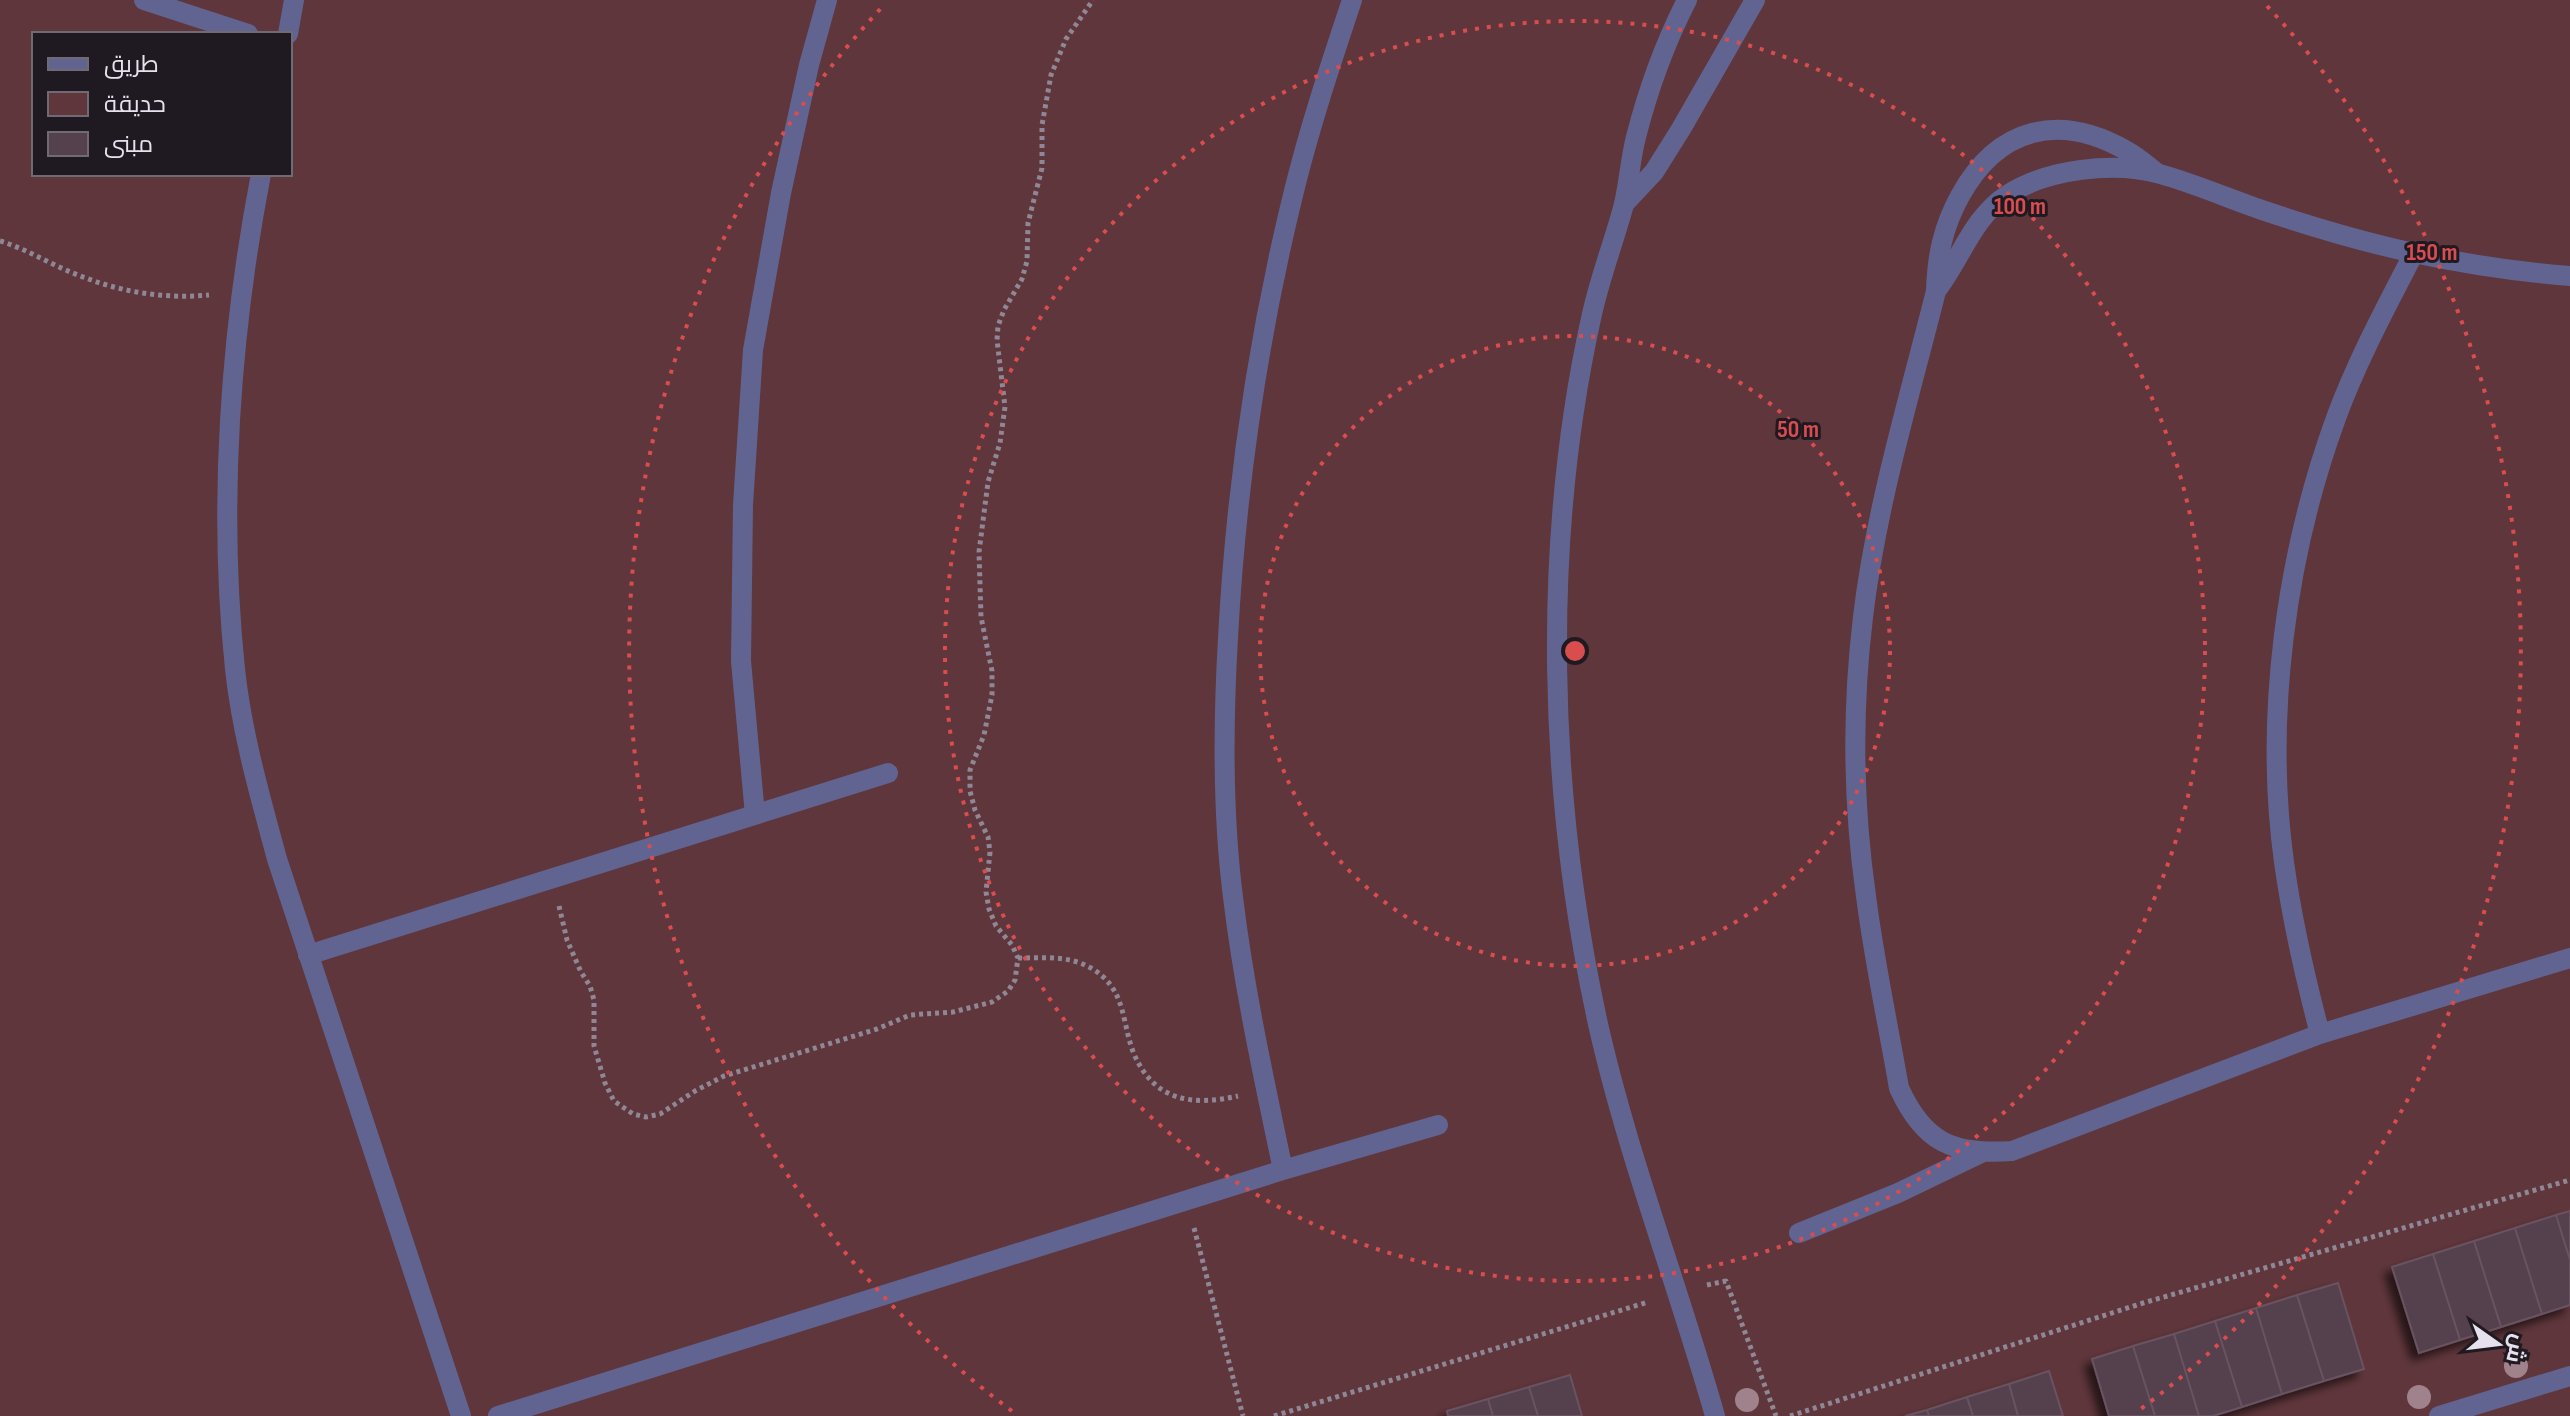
<svg xmlns="http://www.w3.org/2000/svg" width="2570" height="1416" font-family="'Sofia Sans Condensed',Cairo,sans-serif">
  <style>
    .green { fill: #5f363b; fill-rule: evenodd }
    .building { fill: #55404d; stroke: #695361; stroke-width: 2; filter: url(#shadow) }
    .lines { fill: none; stroke-linecap: round; stroke-linejoin: round }
    .path { stroke: #8f8696; stroke-width: 5; stroke-dasharray: 4 4; stroke-linecap: butt }
    .street { stroke: #616491; stroke-width: 20 }
    .tree { fill: #a0828d }
    .ring { fill: none; stroke: #d94d4f; stroke-width: 4; stroke-dasharray: 4 8 }
    .centre { fill: #d94d4f; stroke: #1f1a22; stroke-width: 4 }
    .ring-label { font-size: 24px; text-anchor: middle; font-weight: bold; fill: #d94d4f; stroke: #1f1a22; stroke-width: 6; stroke-linejoin: round; paint-order: stroke }
  </style>
  <defs>
    <filter id="shadow"><feDropShadow dx="-7" dy="7" stdDeviation="4" flood-color="#0009"/></filter>
  </defs>
  <rect width="100%" height="100%" fill="#3a2f42"/>
  <path class="green" d="M0,0h2570v1416h-2570zM34,34h256v140h-256z"/>
  <path class="building" d="M2570,1211v49l-14,-45z
    M2556,1215l14,45v45l-28,9 -27,-86z
    M2515,1228l27,86 -41,13 -27,-86z
    M2474,1241l27,86 -41,13 -27,-86z
    M2433,1254l27,86 -41,13 -27,-86z
    M2338,1283l26,86 -40,12 -27,-86z
    M2297,1295l27,86 -42,13 -26,-86z
    M2256,1308l26,86 -40,13 -27,-86z
    M2215,1321l27,86 -29,9h-14l-25,-82z
    M2174,1334l25,82h-44l-22,-70z
    M2133,1346l22,70h-46l-17,-57z
    M2049,1371l14,45h-45l-9,-32z
    M1570,1375l12,41h-44l-9,-29z
    M2009,1384l9,32h-45l-6,-19z
    M1529,1387l9,29h-45l-5,-17z
    M1967,1397l6,19h-44l-2,-6z
    M1488,1399l5,17h-45l-1,-5z
    M1927,1410l2,6h-24z"/>
  <g class="lines">
    <path class="path" d="M0,241c30,9 56,27 86,37 39,15 82,21 123,17
      M559,906l8,34 14,32 9,14 4,14v46l11,37 9,18 19,13 13,3 14,-3 35,-23 29,-15 153,-47 33,-14 43,-3 39,-10 16,-11 7,-11 3,-22 -6,-13 -16,-19 -7,-17 -3,-17 4,-40 -2,-15 -13,-27 -5,-19v-21l14,-35 8,-40v-24l-11,-54 -2,-65 9,-70 12,-39 5,-36 -8,-67 1,-14 6,-16 18,-31 5,-18 1,-38 14,-55v-43l9,-50 15,-36 27,-39
      M1018,958c25,0 50,-3 73,10 36,21 30,54 43,86 21,48 59,52 104,42
      M1194,1228l49,188
      M1707,1285l19,-4 50,135
      M1274,1416l374,-114
      M1790,1416l353,-113 427,-123"/>
    <path class="street" d="M144,0l104,34
      M1687,0c-22,43 -39,90 -51,137 -6,23 -7,48 -13,71 -10,36 -23,70 -31,106 -51,228 -44,482 6,710 30,133 80,261 117,392
      M288,34l6,-34
      M2157,173c-9,-7 -19,-16 -30,-22 -68,-39 -129,-24 -167,45 -17,31 -23,60 -24,95 -27,108 -60,216 -73,326 -11,92 -10,188 3,279 8,64 22,128 33,192 25,55 54,67 113,63l308,-117 250,-76
      M261,174c-31,160 -43,333 -26,495 7,65 25,127 42,190l184,557
      M1624,204l30,-32 27,-43 74,-129
      M1936,291c25,-32 36,-73 71,-96 40,-26 107,-34 153,-21 36,10 72,26 108,38 45,15 100,31 146,41 51,11 104,19 156,23
      M755,815l-14,-154 2,-156 10,-155 28,-157 28,-128 18,-65
      M308,955l580,-182
      M2320,1034c-15,-57 -28,-114 -36,-172 -20,-145 2,-307 52,-444 21,-57 50,-111 78,-165
      M1283,1170c-19,-91 -39,-181 -50,-273 -11,-86 -10,-173 -5,-259 8,-151 30,-301 66,-447 16,-65 37,-128 58,-191
      M1799,1233l99,-40 83,-40
      M498,1416l785,-246 155,-45
      M2439,1416l131,-40"/>
  </g>
  <g class="tree">
    <circle cx="2516" cy="1366" r="12"/>
    <circle cx="2419" cy="1397" r="12"/>
    <circle cx="1747" cy="1400" r="12"/>
  </g>
  <g class="ring">
    <circle cx="1575" cy="651" r="315"/>
    <circle cx="1575" cy="651" r="630"/>
    <path d="M1012 1411A946 946 0 0 1 883 6M2267 6A946 946 0 0 1 2138 1411"/>
  </g>
  <circle cx="1575" cy="651" r="12" class="centre"/>
  <g class="ring-label">
    <text x="2020" y="214">100 m</text>
    <text x="2432" y="260">150 m</text>
    <text x="1798" y="437">50 m</text>
  </g>
  <rect x="32" y="32" width="260" height="144" fill="#1f1a22" stroke="#6f6a73" stroke-width="2"/>
  <rect x="48" y="58" width="40" height="12" fill="#616491" stroke="#6f6a73" stroke-width="2"/>
  <text x="104" y="72" font-size="24" fill="#e7e1ed">طريق</text>
  <rect x="48" y="92" width="40" height="24" fill="#5f363b" stroke="#6f6a73" stroke-width="2"/>
  <text x="104" y="112" font-size="24" fill="#e7e1ed">حديقة</text>
  <rect x="48" y="132" width="40" height="24" fill="#55404d" stroke="#6f6a73" stroke-width="2"/>
  <text x="104" y="152" font-size="24" fill="#e7e1ed">مبنى</text>
  <g transform="translate(2498 1344) rotate(104)" stroke="#1f1a22" stroke-width="6" paint-order="stroke">
  <path d="M0-6L14 30L0 20L-14 30Z" fill="#e7e1ed"/>
  <text y="-12" font-size="22" font-weight="bold" text-anchor="middle" fill="#e7e1ed">ش</text>
  </g>
</svg>
